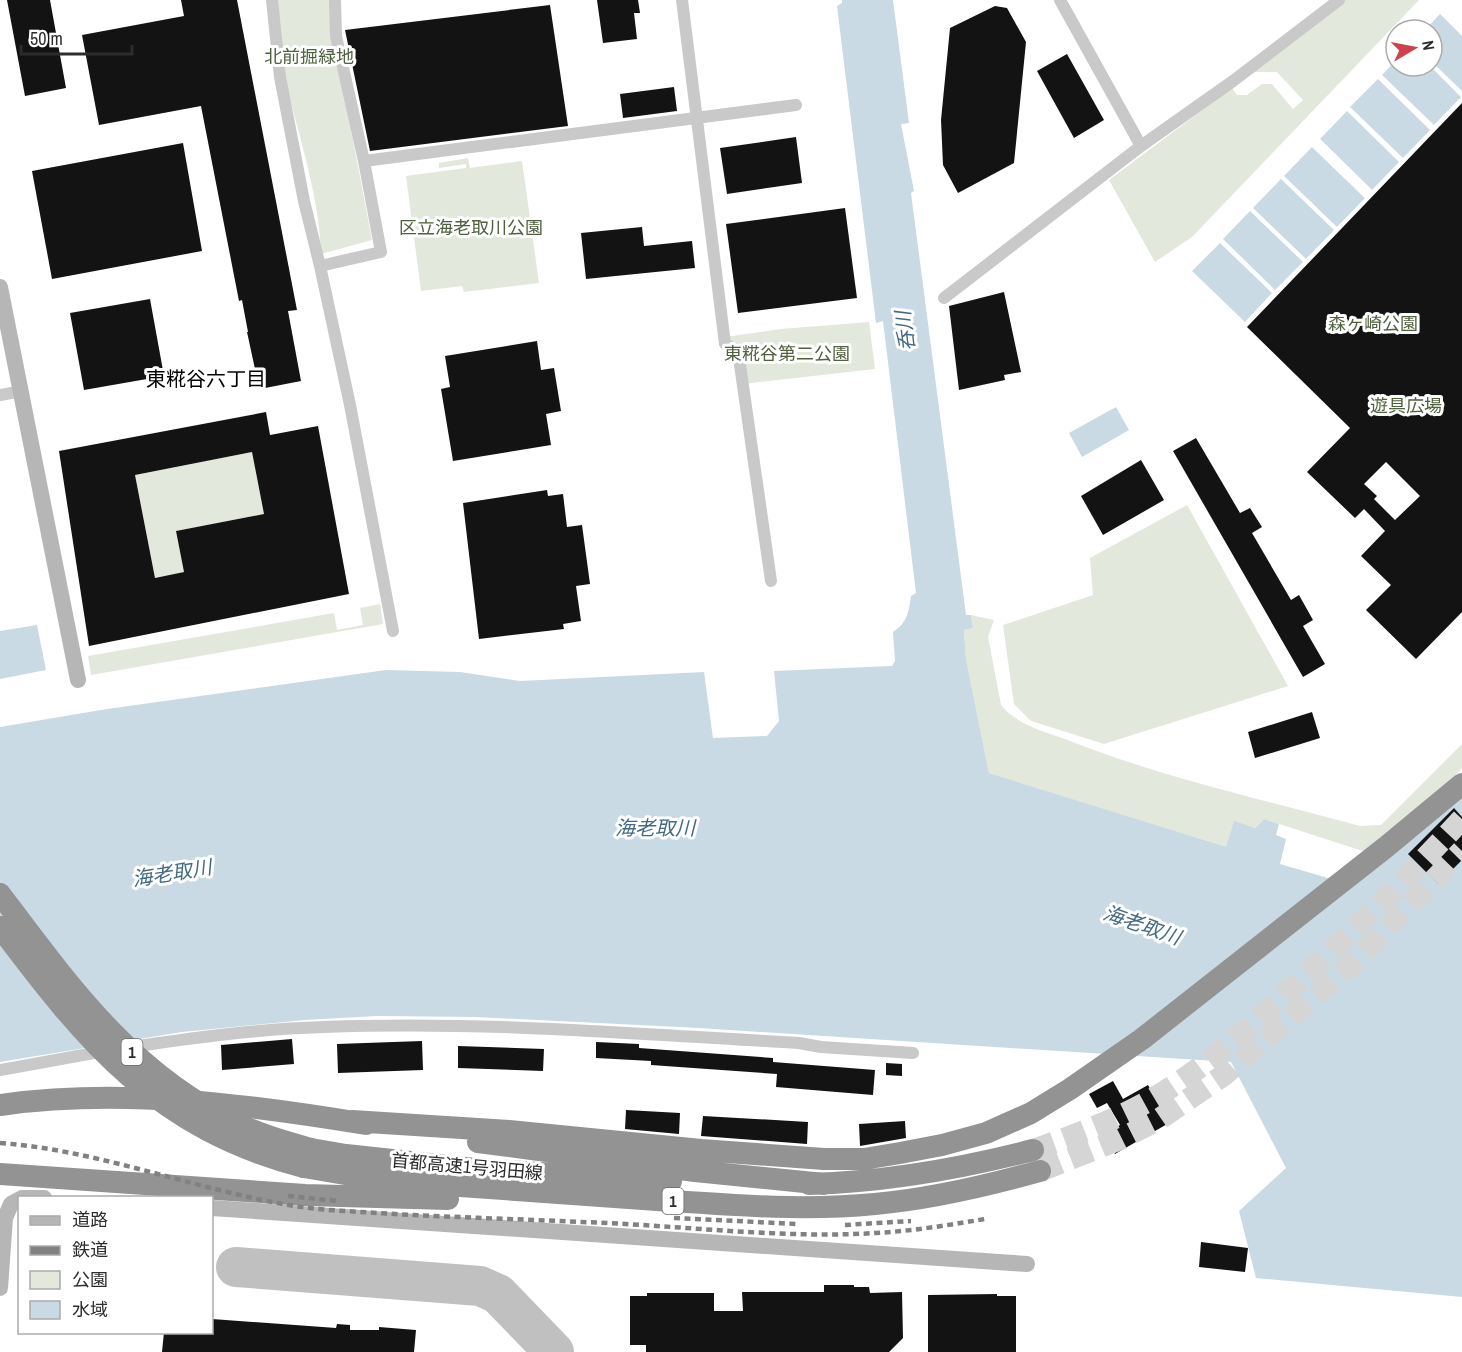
<svg xmlns="http://www.w3.org/2000/svg" width="1462" height="1352" font-family="'Archivo Narrow','Noto Sans JP',sans-serif">
  <style>
    .green { fill: #e2e8db }
    .water { fill: #c9dae5 }
    .pier { fill: #fff }
    .lines { fill: none; stroke-linecap: round; stroke-linejoin: round }
    .taxiway { stroke: #c0c0c0; stroke-width: 40 }
    .building { fill: #131313; fill-rule: evenodd }
    .highway-tunnel { stroke: #d5d5d5; stroke-width: 22; stroke-dasharray: 22 11; stroke-linecap: butt }
    .street { stroke: #c9c9c9; stroke-width: 12 }
    .secondary { stroke: #b6b6b6; stroke-width: 16 }
    .highway { stroke: #939393; stroke-width: 22 }
    .rail { stroke: #818181; stroke-width: 4.5; stroke-dasharray: 6 4.5; stroke-linecap: butt }
    .highway-bridge { stroke: #939393; stroke-width: 22 }
    .labels { text-anchor: middle; stroke-width: 6; stroke-linejoin: round; paint-order: stroke }
    .shield { fill: #fff; stroke: #6b6b6b; stroke-width: 1.5 }
    .shield-label { font-size: 16px; font-weight: bold; fill: #2c2c2c }
    .park-label { font-size: 18px; fill: #4f613f; stroke: #fff }
    .street-label { font-size: 18px; fill: #2c2c2c; stroke: #fff }
    .water-label { font-size: 20px; font-style: italic; fill: #456b83; stroke: #fff }
    .neighbourhood-label { font-size: 20px; fill: #000; stroke: #fff }
  </style>
  <rect width="100%" height="100%" fill="#fff"/>
  <path class="green" d="M276,0h56l2,40 38,200 -51,14c-2,-66 -27,-130 -40,-194 -4,-20 -4,-40 -5,-60z
    M1344,0h75l-227,237 -37,25 -46,-82 123,-92 5,7h10l15,-11h10l21,25 10,-9 -26,-28h-23z
    M468,158l2,10 52,-7 17,122 -75,9 -2,-6 -41,5 -15,-115 60,-8v-4l-27,4v-5z
    M869,322l6,47 -132,15 -5,-33 -13,-14 56,-8z
    M252,452l12,62 -88,17 8,41 -29,6 -20,-103z
    M1187,505l101,181 -184,58 -73,-23 -17,-17 -11,-79 90,-30 -3,-37z
    M380,604l3,20 -292,51 -3,-19 246,-43 3,17 26,-5 -3,-17z
    M971,615l23,5 -6,17 13,68c15,19 41,26 64,34 95,38 196,60 295,87l21,-1 81,-81v24l-68,70 -25,15 -105,-34 -9,9 -21,-6 -8,26 -237,-75 -23,-114 -2,-29 9,-2z"/>
  <path class="water" d="M842,0h51l16,123 -8,1 13,67 -3,2 55,422h5l2,13 -9,2 2,29 23,114 237,74 8,-26 21,7 9,-9 15,5 -3,11 10,4 -6,25 72,21 110,-93v505l-206,-19 -17,-67 47,-43 -55,-106 -532,-34 -223,-11 -99,-1 -72,4 -123,12 -182,30v-335l107,-18 279,-39 74,2 60,9 184,-9 9,66 54,-2 12,-15 -5,-50 118,-5 3,-5 -2,-29c14,-9 16,-20 18,-36l5,-3 -33,-272 -7,2 -39,-317 5,-3z
    M1440,14l22,22v55l-30,-29v-32h-7z
    M1396,60v6h34l31,31 -27,28 -52,-50z
    M1378,79l52,51 -27,28 -53,-51z
    M1347,111l52,51 -27,28 -52,-51z
    M1312,147l53,51 -28,29 -53,-51z
    M1281,179l53,51 -28,29 -53,-51z
    M1250,211l53,51 -28,28 -52,-51z
    M1220,243l52,50 -27,29 -53,-51z
    M1116,407l13,23 -47,27 -13,-24z
    M37,625l9,45 -46,9v-48z"/>
  <path class="pier" d="M1318,137l54,53 -2,2 -52,-51z
    M1312,144l55,51 -2,3 -55,-53z"/>
  <g class="lines">
    <path class="taxiway" d="M236,1267l244,19 18,8 56,58"/>
  </g>
  <path class="building" d="M7,0h43l16,88 -41,8z
    M181,0h56l60,310 -9,1 13,70 -36,7 -1,-6 -6,1 -11,-51h1l-6,-32 -3,1 -38,-195 -102,19 -17,-90 102,-19z
    M597,0h41l2,13h-6l3,26 -34,4z
    M550,5l18,121 -198,25 -25,-121z
    M995,6l12,2 19,34 -12,121 -56,30 -15,-28 -2,-45 9,-92z
    M1067,54l37,66 -30,18 -37,-67z
    M674,87l3,24 -54,7 -3,-24z
    M1462,103v509l-46,47 -50,-49 25,-25 -30,-29 24,-25 -21,-22 -9,9 -48,-46 43,-44 -103,-101zM1386,462l34,34 -25,24 -21,-21 3,-3 -13,-12z
    M796,137l6,46 -75,11 -7,-46z
    M183,143l19,108 -150,28 -20,-108z
    M845,208l12,90 -119,15 -12,-89z
    M642,227l2,19 48,-5 3,27 -109,11 -5,-46z
    M1004,292l17,80 -17,3 1,5 -46,10 -10,-84z
    M150,299l14,77 -80,14 -14,-77z
    M537,341l4,29 13,-2 7,43 -15,3 5,31 -98,16 -12,-72 9,-2 -5,-31z
    M266,412l4,23 48,-9 31,168 -260,52 -30,-195zM252,452l12,62 -88,17 8,41 -29,6 -20,-103z
    M1196,438l44,75 10,-5 12,19 -10,6 39,67 8,-5 14,25 -10,6 22,38 -22,13 -130,-226z
    M1141,460l23,40 -61,35 -22,-39z
    M547,490l1,6 15,-2 4,33 15,-2 8,59 -14,2 5,35 -18,3 1,5 -85,10 -16,-136z
    M1312,712l8,26 -65,20 -7,-26z
    M1454,808l8,9v43l-24,24 -30,-30z
    M292,1039l2,25 -72,6 -1,-25z
    M422,1041l1,29 -85,3 -1,-29z
    M596,1042l43,2v4l134,10v4l102,8 -2,25 -97,-8 1,-13 -126,-9v-4l-55,-3z
    M458,1046l86,3 -1,22 -85,-3z
    M886,1063l16,1v12l-16,-1z
    M1113,1081l10,18 25,-14 21,38 -54,31 -11,-20 16,-9 -13,-22 -10,5 -8,-14z
    M626,1110l54,3 -1,21 -54,-5z
    M703,1116l105,6 -1,22 -106,-8z
    M905,1121l1,17 -46,8 -1,-22z
    M1201,1242l47,6 -3,24 -46,-5z
    M824,1285h30v2h15l1,6 32,-1 1,46 -14,14h-243v-7h-16v-49h17v-3h67v18h29l-1,-19h82z
    M997,1294v2h19v56h-88v-57z
    M212,1319l124,9 1,-4 13,1v5h29v-3l37,3 -2,22h-252l2,-20h48z"/>
  <g class="lines">
    <path class="highway-tunnel" d="M1033,1150c39,-14 78,-28 114,-48 56,-32 103,-75 150,-119 57,-53 112,-107 165,-164
      M1040,1171l78,-31 40,-20 66,-45 128,-111 110,-113"/>
    <path class="street" d="M272,0l8,77 24,124 16,65 30,139 43,226
      M682,0l43,344 13,7 33,230
      M1060,0l81,146
      M364,161l432,-56
      M320,266l61,-14 -17,-91 -28,-125 -1,-36
      M944,298l197,-152 92,-65 106,-81
      M0,395l22,-4
      M125,1048c66,-10 132,-19 199,-21 159,-6 316,7 475,16l22,4 92,6
      M0,1070l105,-19"/>
    <path class="secondary" d="M0,287l78,393
      M22,1198h22
      M212,1208l815,56
      M0,1288l5,-70 6,-14 9,-5"/>
    <path class="highway" d="M0,1105c122,-17 245,-1 366,19
      M352,1121l157,10 192,19 123,9h40l36,-6 42,-8 44,-12 45,-20 39,-24 72,-50 244,-192 76,-63
      M478,1142l217,29 129,13
      M311,1149l35,6 129,14 196,12
      M304,1167l64,11 35,4c85,6 169,12 254,18 73,5 146,11 218,4 57,-5 111,-18 165,-33
      M0,1174l305,21 143,4
      M809,1184c77,-2 150,-15 224,-34"/>
    <path class="rail" d="M0,1143c96,7 188,44 283,61 31,6 63,7 94,9 68,4 137,6 205,9 97,3 196,17 294,11 37,-2 73,-8 109,-14
      M288,1196l50,5
      M674,1218l123,6
      M845,1225l66,-4"/>
    <path class="highway-bridge" d="M0,894c67,89 133,182 238,230 23,11 48,18 73,25
      M0,927c87,116 157,202 304,240"/>
  </g>
  <g class="labels">
    <g class="shield">
      <rect x="121.5" y="1039" width="21" height="26" rx="4.5"/>
      <rect x="662.5" y="1188" width="21" height="26" rx="4.5"/>
    </g>
    <g class="shield-label">
      <text x="132" y="1058">1</text>
      <text x="673" y="1207">1</text>
    </g>
    <g class="park-label">
      <text x="309" y="63">北前掘緑地</text>
      <text x="471" y="234">区立海老取川公園</text>
      <text x="1373" y="330">森ヶ崎公園</text>
      <text x="787" y="360">東糀谷第二公園</text>
      <text x="1406" y="412">遊具広場</text>
    </g>
    <g class="street-label">
      <text transform="translate(467 1167) rotate(5)" y="6">首都高速1号羽田線</text>
    </g>
    <g class="water-label">
      <text transform="translate(905 331) rotate(-97)" y="7">呑川</text>
      <text x="655" y="835">海老取川</text>
      <text transform="translate(172 873) rotate(-9)" y="7">海老取川</text>
      <text transform="translate(1142 925) rotate(19)" y="7">海老取川</text>
    </g>
    <g class="neighbourhood-label">
      <text x="206" y="386">東糀谷六丁目</text>
    </g>
  </g>
  <rect x="18" y="1196" width="195" height="138" fill="#ffffff" stroke="#ababab" stroke-width="1.5"/>
  <rect x="30" y="1216" width="30" height="9" fill="#b6b6b6" stroke="#ababab" stroke-width="1.5"/>
  <text x="72" y="1226" font-size="18" fill="#2c2c2c">道路</text>
  <rect x="30" y="1246" width="30" height="9" fill="#818181" stroke="#ababab" stroke-width="1.5"/>
  <text x="72" y="1256" font-size="18" fill="#2c2c2c">鉄道</text>
  <rect x="30" y="1271" width="30" height="18" fill="#e2e8db" stroke="#ababab" stroke-width="1.5"/>
  <text x="72" y="1286" font-size="18" fill="#2c2c2c">公園</text>
  <rect x="30" y="1301" width="30" height="18" fill="#c9dae5" stroke="#ababab" stroke-width="1.5"/>
  <text x="72" y="1316" font-size="18" fill="#2c2c2c">水域</text>
  <g transform="translate(1414 48) rotate(80)"><circle r="28" fill="#ffffff" stroke="#ababab" stroke-width="1.5"/>
  <path d="M0-4.5L10 22L0 15L-10 22Z" fill="#ce424d"/>
  <text y="-9" font-size="16" font-weight="bold" text-anchor="middle" fill="#2c2c2c">N</text>
  </g>
  <path d="M21 45v9h111v-9" fill="none" stroke="#2c2c2c" stroke-width="3"/>
  <text x="30" y="45" font-size="18" fill="#2c2c2c" stroke="#ffffff" stroke-width="4.5" paint-order="stroke">50 m</text>
</svg>
